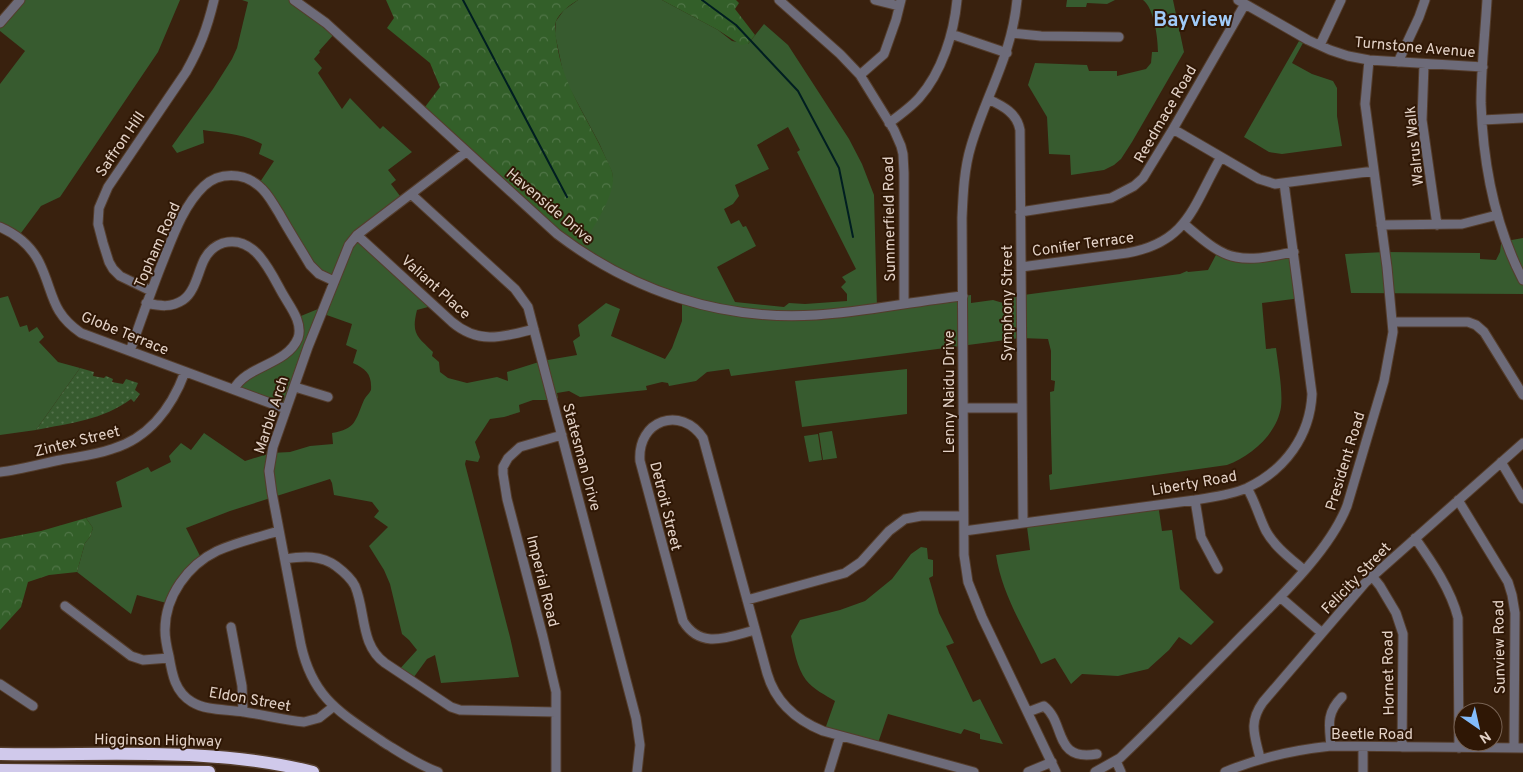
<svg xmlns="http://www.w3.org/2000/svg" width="1523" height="772" font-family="Overpass,sans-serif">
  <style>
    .grass { fill: #375b2f; fill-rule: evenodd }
    .forest { fill: url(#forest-crowns) }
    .park { fill: url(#park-dots) }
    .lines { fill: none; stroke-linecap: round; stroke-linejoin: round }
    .stream { stroke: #001e21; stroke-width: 2 }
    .minor-casing { stroke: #543d2c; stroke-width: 11 }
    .highway-casing { stroke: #543d2c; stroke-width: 15 }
    .minor { stroke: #6d6b79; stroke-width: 9 }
    .highway { stroke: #d0c9eb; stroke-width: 12 }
    .labels { text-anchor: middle; stroke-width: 4; stroke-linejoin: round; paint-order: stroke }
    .street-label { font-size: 15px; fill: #e3d2c7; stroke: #2f1705 }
    .district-label { font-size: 20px; font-weight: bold; fill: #a0cbf9; stroke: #2f1705 }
  </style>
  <defs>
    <pattern id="forest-crowns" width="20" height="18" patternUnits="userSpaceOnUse" patternTransform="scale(1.25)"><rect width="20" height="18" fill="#335f29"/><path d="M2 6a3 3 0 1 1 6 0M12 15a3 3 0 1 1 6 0" fill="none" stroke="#507547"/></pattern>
    <pattern id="park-dots" width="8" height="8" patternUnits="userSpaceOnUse" patternTransform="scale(1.25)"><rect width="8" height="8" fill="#375b2f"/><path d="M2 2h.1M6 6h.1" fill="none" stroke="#54724c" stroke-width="1.8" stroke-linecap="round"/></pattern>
  </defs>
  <rect width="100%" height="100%" fill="#39210e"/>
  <path class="grass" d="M21,0h159l-22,52 -98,145 -19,9 -23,31 -18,-10v-143l25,-33 -25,-20v-7z
    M242,0h51l43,32 -17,19 1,1 -6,7 8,9 -4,5 24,36 8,-11 30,31 3,-3 29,26 -24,18 8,10 -5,4 12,16 -45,35 74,69 -4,3 -11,3c-6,24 0,26 16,42l-1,4 7,6 1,10 8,6 19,5 30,-6 11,4 -1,-9 35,-11 35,-6 -4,-14 7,-5 -2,-11 28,-22 14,6 -9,27 54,23 7,-11 10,-27v-21l-104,-51 26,-41 9,-29 -1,-7 -13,-29 -30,-56 -6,-15 -8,-38 1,-13 8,-11 14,-10h84l56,30 14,11 16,3 16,-20 24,21 61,94 13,25 12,31 3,113 94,-13v8l22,-3 10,3 13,-7 164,-22 7,-3 1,1 20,-2 10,-19 17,7 59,-5 7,45 -39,5 4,46 10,-1c2,16 7,43 5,59 -4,27 -30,49 -54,58l-177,25 -1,-15 3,-1 -2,-82 4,-1 1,-10 -4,-1v-29l-3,-12 -28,-1 -29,4 -260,34 -2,-7 -22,3 -11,9 -27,5 -1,-3 -6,-1 -16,4 1,4 -67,7 -11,-6 -12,2 1,5 -10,2h-15l-14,5 1,7 -16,5 -14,2 -15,23 5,15 -2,5 -12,-2 -1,4 45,173 9,40 -78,6 -6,-28 -8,4 -16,22 -14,-9 20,-22 -8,-10 -7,-6 -12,-50 -6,-14 -15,-24 19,-19 -14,-10 5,-6 -7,-9 -38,-7 -2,-12 -2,-4 -100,32 -44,17 16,32 -32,44 -33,-9 -6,19 -54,-42 8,-29 5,-6 3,-9 -7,-10 36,-11 -6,-25 32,-15 3,5 20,-10 -2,-6 12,-13 10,7 13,-17 41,28 26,-8 19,-1 20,-6 23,-2 -1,-11c24,-4 23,-12 32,-33 2,-4 5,-6 7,-10 1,-16 -5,-21 -18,-27l4,-13 -11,-5 6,-21 -31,-11 -35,96 -53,-19 51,-36 13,-16 -1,-20 22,-9 3,3 12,-30 -10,-5 -65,-92 16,-24 -15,-7 3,-10c-18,-10 -39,-11 -59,-14l1,13 -27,10 -5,-7 41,-57 19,-30 5,-11 11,-46zM788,127l12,23 -3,2 59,117 -14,8 4,5 -5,5 6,7v7l-42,3 -16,-1 -5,4 -49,-5 -18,-35 39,-21 -10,-20 -3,1 -4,-7 -8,4 -7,-15 9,-5 6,-8 -4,-11 34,-16 -12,-24z
    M1067,0h48l-8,4 -20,-1 -1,4h-20z
    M1143,0h30l11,52 -52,90 -11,17 -7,6 -10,5 -33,5 -1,-20 -21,-1 -2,-37 -19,-32 7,-22 52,2 2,6h28v5l29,-7 5,-6 1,-11h6c0,-14 -4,-44 -15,-52z
    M1299,41l4,2 -11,20 20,11 21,7 4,7v28l5,30 -60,8 -13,-2 -25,-15z
    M1523,238v56l-172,-1 -6,-39 40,-2 95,1v6l16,1 4,-8 1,-8 5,-3z
    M8,296l12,31 7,-2 2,7 8,-5 7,10 -5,5 19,20 22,6 -44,62 -36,5v-137z
    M907,369v45l-105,13 -7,-46z
    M832,431l5,27 -14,2 -4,-27z
    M818,434l4,26 -13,2 -5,-26z
    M1158,504l4,27 10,-1 8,59 34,33 -23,23 -12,-8 -10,13 -21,19 -30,7 -36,-2 -11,10 -16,-26 -14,6c-17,-36 -39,-69 -45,-109l34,-5 -3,-23z
    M921,547l6,1 1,11 5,1v16l-4,2 10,35 15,30 -8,3 27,56 7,-3 23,45 -23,-5v-5l-16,-5 -3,5 -73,-20 -11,32 -53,-14 11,-31c-10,-6 -22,-12 -29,-21 -9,-12 -12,-30 -15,-44l9,-16 40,-10 25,-9 27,-22 19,-25z"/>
  <path class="forest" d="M386,0h192c-7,4 -18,12 -22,21 -2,7 0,16 1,23 6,42 31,74 48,112 3,7 8,14 8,22 1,19 -23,57 -35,71l-156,-138 18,-24 -10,-24 -43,-35 7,-10z
    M662,0h74l3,3 -4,6 20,26 -7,9 -7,1 -23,-15z
    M86,518l7,10 -3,9 -5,6 -8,29 -28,3 -21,7 -7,25 -21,23v-91l41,-8z"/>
  <path class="park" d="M80,368l14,4 -1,4 11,2 2,-2 7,3 -1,3 11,2 3,-5 12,4 -3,7 5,4 -6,8 -3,-3c-28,21 -61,24 -95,31z"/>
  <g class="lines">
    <path class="stream" d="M463,0l104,197
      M702,0l34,25 62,66 41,77 14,69"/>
    <defs>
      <path id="minor" d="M294,0l32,23 231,211c75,57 164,87 259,81 49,-3 98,-14 147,-19
        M779,0l61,54 20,21 34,55 7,16 2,8 1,19v131
        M875,0l24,6
        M1017,0c-5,55 -31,95 -46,146 -7,23 -8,48 -9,72l2,337 4,27 14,35 74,155
        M1238,0l70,40 22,10 18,6 21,4 114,7
        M1487,0c-2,34 -6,69 -6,103 2,60 14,123 42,177
        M0,23l20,-23
        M1012,33l29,3 78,1
        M951,34l56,19
        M1320,45l21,-45
        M1398,62l21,-45 6,-17
        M1424,64l-2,56 15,105
        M860,75l24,-21 12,-34 5,-20
        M988,99c15,7 29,14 32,31l3,392
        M1482,120l41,-2
        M889,123c11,-8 22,-16 30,-25 23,-26 35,-65 38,-98
        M1173,129l86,50 16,5 99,-13
        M411,194l104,95 13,18 108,411 4,27 -3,27
        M1020,212l91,-14 23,-12 9,-8 30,-49 72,-125
        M1184,224c15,12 33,30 52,33 19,4 39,-2 58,-5
        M1381,225l81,-1 35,-9
        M0,227c16,7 31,19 39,35 15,30 11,50 42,71l205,76
        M357,235l95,87c27,23 51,15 82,7
        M1021,267l106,-14c62,-11 66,-48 94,-96
        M151,291l-31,-15 -7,-7 -4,-7 -6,-19 -5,-19 1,-16 9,-21 78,-115c14,-25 21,-43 28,-72
        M146,303c14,3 25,5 37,-3 12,-8 15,-28 21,-40 4,-8 10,-14 19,-17 33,-9 48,31 61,53 7,12 19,27 14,42 -11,27 -51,27 -64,51
        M1393,322h75l8,3 8,7 39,63
        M130,351c10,-28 20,-57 31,-85 11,-27 21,-59 43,-80 15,-14 39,-14 55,0 9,7 14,18 20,27 10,18 21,35 31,52l9,9 15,7
        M295,387l33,10
        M964,408h57
        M1501,462l22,37
        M0,472c20,-2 40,-8 60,-12 17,-3 35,-5 52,-11 37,-11 60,-42 73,-77
        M1247,488c8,13 12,29 19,43 9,16 24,27 38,39
        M1195,500l6,37 17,32
        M1458,500l50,82 4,13 3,18 -1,135
        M279,531c-20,6 -42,11 -62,20 -29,14 -52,45 -52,79 0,8 2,18 4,26 3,18 6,36 23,46 15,9 35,7 52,10 20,3 40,8 60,10l15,-4 14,-11
        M964,531l231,-31c17,-3 36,-5 52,-12 38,-18 63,-52 65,-94l-28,-211
        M1415,538c17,24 36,52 43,80l1,130
        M285,559c18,-3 36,-4 51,7 8,6 15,12 19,20 11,26 5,59 30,77l66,44 9,3 96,2
        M1372,576l8,10 16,27 7,21 -1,113
        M1280,597l42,36
        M747,600l98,-27 16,-11 28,-31 16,-12 16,-3h42
        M65,606l66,50 12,4 26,-2
        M231,627l11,59 1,26
        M755,630c-27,7 -54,20 -72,-9l-43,-160c-3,-41 41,-56 63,-23l64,235c8,28 29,47 56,58l151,41
        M0,684l33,22
        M1028,712l16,-6c22,17 9,56 53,48
        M1331,746c-2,-21 -5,-33 11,-49
        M1260,758c-5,-22 -12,-35 3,-56l102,-119 158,-140
        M1116,761l5,11
        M438,772c-20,-7 -37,-19 -55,-30 -42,-29 -70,-43 -82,-97l-29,-152 -3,-22 4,-24 35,-100 41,-102 8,-10 109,-83
        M556,772v-80l-13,-55 -36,-138 -4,-25v-7l5,-9 12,-11 42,-12
        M829,772l11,-36
        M1028,772l24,-10
        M1095,772l25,-14c37,-35 72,-72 108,-108 38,-40 99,-93 119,-144l37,-125 9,-49 -6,-65 -22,-163 4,-44
        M1225,772c35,-15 69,-22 106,-26l192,2
        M1363,772v-25"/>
      <path id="highway" d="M0,754c104,2 212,-8 313,18
        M0,770l209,2"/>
    </defs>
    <use href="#minor" class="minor-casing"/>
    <use href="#highway" class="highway-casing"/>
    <use href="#minor" class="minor"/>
    <use href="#highway" class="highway"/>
  </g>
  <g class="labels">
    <g class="street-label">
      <text transform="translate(1415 47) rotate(5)" y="5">Turnstone Avenue</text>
      <text transform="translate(1165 114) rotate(-60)" y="5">Reedmace Road</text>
      <text transform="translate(120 144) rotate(-56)" y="5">Saffron Hill</text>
      <text transform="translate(1414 146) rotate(-96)" y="5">Walrus Walk</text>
      <text transform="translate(550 206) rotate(40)" y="5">Havenside Drive</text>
      <text transform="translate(889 219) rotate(-91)" y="5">Summerfield Road</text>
      <text transform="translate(1083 244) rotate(-8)" y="5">Conifer Terrace</text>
      <text transform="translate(157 245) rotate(-66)" y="5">Topham Road</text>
      <text transform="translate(436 287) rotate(42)" y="5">Valiant Place</text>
      <text transform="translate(1007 303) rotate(-90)" y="5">Symphony Street</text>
      <text transform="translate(125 333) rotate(22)" y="5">Globe Terrace</text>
      <text transform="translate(949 392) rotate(-90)" y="5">Lenny Naidu Drive</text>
      <text transform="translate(271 415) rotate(-72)" y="5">Marble Arch</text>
      <text transform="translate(77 441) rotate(-14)" y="5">Zintex Street</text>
      <text transform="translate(582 457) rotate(75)" y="5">Statesman Drive</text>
      <text transform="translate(1345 461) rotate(-73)" y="5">President Road</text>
      <text transform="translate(1194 483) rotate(-10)" y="5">Liberty Road</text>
      <text transform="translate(666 506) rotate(76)" y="5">Detroit Street</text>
      <text transform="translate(1356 578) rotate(-46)" y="5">Felicity Street</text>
      <text transform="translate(543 581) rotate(76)" y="5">Imperial Road</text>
      <text transform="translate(1499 647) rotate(-91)" y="5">Sunview Road</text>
      <text transform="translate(1388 673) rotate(-91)" y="5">Hornet Road</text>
      <text transform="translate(250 699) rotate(10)" y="5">Eldon Street</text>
      <text x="1372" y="739">Beetle Road</text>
      <text transform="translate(158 740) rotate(1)" y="5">Higginson Highway</text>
    </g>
    <g class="district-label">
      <text x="1193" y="26">Bayview</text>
    </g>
  </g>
  <g transform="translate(1478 727) rotate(146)"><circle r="24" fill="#2f1705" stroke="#776253"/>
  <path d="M0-4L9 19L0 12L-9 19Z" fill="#83bcfb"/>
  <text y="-8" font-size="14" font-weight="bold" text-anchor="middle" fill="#e3d2c7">N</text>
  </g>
</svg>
